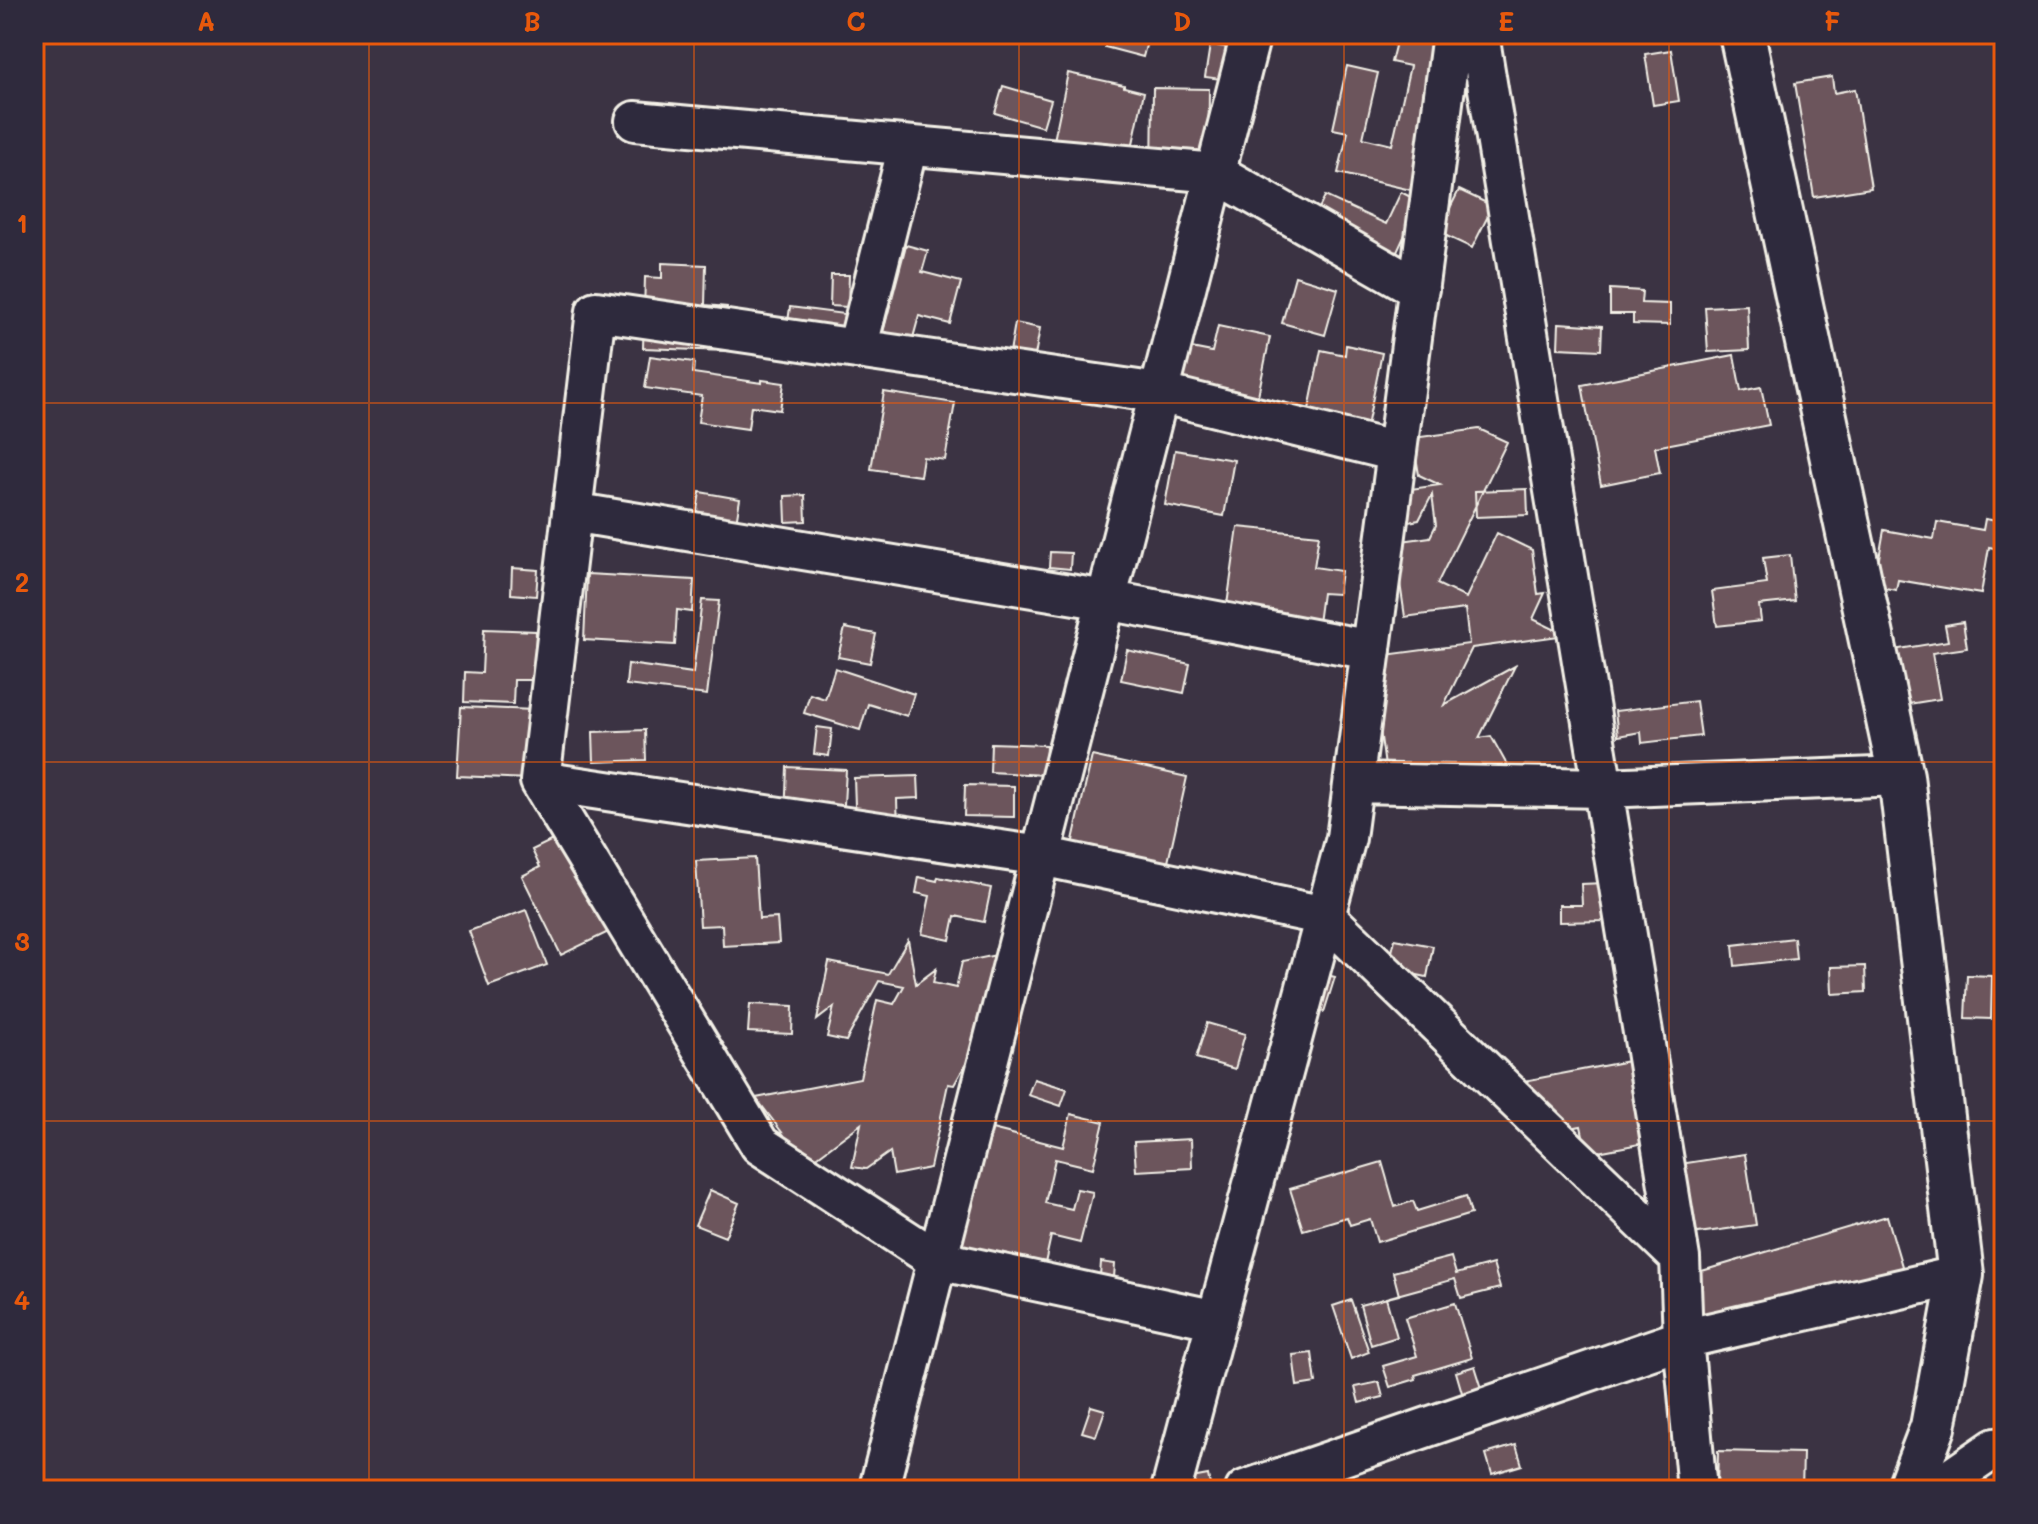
<svg xmlns="http://www.w3.org/2000/svg" width="2038" height="1524" font-family="Mali,sans-serif">
  <style>
    .building { fill: #6c555c; stroke: #f4f1e8; stroke-width: 2 }
    .lines { fill: none; stroke-linecap: round; stroke-linejoin: round }
    .street-casing { stroke: #f4f1e8; stroke-width: 44 }
    .secondary-casing { stroke: #f4f1e8; stroke-width: 50 }
    .street { stroke: #2f2a3d; stroke-width: 38 }
    .secondary { stroke: #2f2a3d; stroke-width: 44 }
    .grid { fill: none; stroke: #e8590c; stroke-width: 2; stroke-opacity: 0.55 }
    .neatline { fill: none; stroke: #e8590c; stroke-width: 3 }
    .grid-label { font-size: 26px; text-anchor: middle; font-weight: bold; fill: #e8590c }
  </style>
  <rect width="100%" height="100%" fill="#3b3343"/>
  <filter id="ink" filterUnits="userSpaceOnUse"><feTurbulence type="fractalNoise" baseFrequency=".0125" numOctaves="2"/><feDisplacementMap in="SourceGraphic" scale="16" xChannelSelector="R" yChannelSelector="G"/><feConvolveMatrix kernelMatrix="1 2 1 2 8 2 1 2 1" color-interpolation-filters="sRGB"/></filter>
  <g filter="url(#ink)">
    <path class="building" d="M1059,34h37v8l-36,2z
      M1109,34h40l-6,23 -38,-10z
      M1398,34h20l32,7 -35,150 -77,-18 10,-41 -15,-3 14,-63 31,7 -15,65 29,7 18,-79 -19,-4z
      M1210,45l16,2 -5,32 -16,-2z
      M1671,50l8,51 -26,4 -8,-51z
      M1068,73l56,12v2l20,5 -13,61 -79,-3z
      M1832,77l2,16 21,-4 16,99 -57,9 -19,-114z
      M1003,86l48,14 -8,27 -48,-14z
      M1153,88l56,1 -1,92 -56,-1z
      M1459,190l34,16 -21,42 -34,-16z
      M1401,192l19,10 -28,61 -81,-38 14,-29 61,28z
      M906,245l22,6 -6,21 39,10 -11,42 -31,-8 -14,51 -29,-8z
      M662,263l44,2 -1,40 22,2 -1,44 -83,-3 2,-71 17,1z
      M831,275h18l-1,32 -18,-1z
      M1295,276l43,13 -13,46 -43,-12z
      M1610,289l32,2 -1,12 29,1v21l-37,-1v-10h-23z
      M1747,305l2,45 -41,2 -3,-45z
      M790,307l54,7 -5,38 -54,-8z
      M1015,323l25,5 -11,61 -96,-17 5,-32 72,12z
      M1559,323l43,3 -1,24 -43,-2z
      M1218,326l52,11 -17,83 -78,-16 11,-57 26,5z
      M1346,345l36,8 -20,98 -59,-12 18,-89 24,5z
      M1734,355l7,36 20,-4 8,38 -114,22 5,26 -59,12 -19,-100z
      M650,356l44,6 -1,11 69,10v-3l22,3 -4,27 -29,-4 -3,23 -50,-7 4,-26 -57,-8z
      M884,392l71,11 -10,57 -22,-3 -3,19 -49,-7z
      M1479,429l28,13 -70,142 29,14 31,-65 35,17 6,44 7,-1 -12,26 33,16 -94,13 -28,57 71,-39 -36,72 12,-2 16,29 -120,16 -17,-124 99,-13 -4,-35 -60,8 -11,-75 36,-5 6,-12 -4,-30 -13,25 -11,2 -5,-32 37,-5 -21,-10 -6,-37z
      M1175,450l59,10 -10,56 -59,-11z
      M1527,489l1,26 -52,2 -1,-26z
      M700,492l40,7 -9,54 -37,-24z
      M805,495l1,26 -20,1 -1,-26z
      M1985,519l19,3v28l-15,-3 -8,47 -83,-14 -2,10 -22,-4 10,-56 50,9 3,-17 46,8z
      M1238,527l81,8 -5,32 27,4 -3,23 -16,-1 -5,38 -54,-7 2,-14 -38,-5z
      M1050,552l21,1 -1,16 -21,-2z
      M1790,555l5,46 -36,4 2,16 -44,5 -5,-35 55,-7 -4,-26z
      M512,568l26,2 -2,26 -25,-2z
      M587,574l107,6 -2,32 -15,-2 -2,35 -91,-5z
      M702,600l17,1 -12,94 -81,-10 2,-21 65,9z
      M1963,622l4,26 -35,5 8,46 -38,6 -9,-55 55,-9 -3,-16z
      M845,628l31,6 -6,29 -32,-6z
      M484,629l52,2 -2,49h-20l-1,24 -49,-2 1,-30 17,1z
      M1127,650l63,14 -6,29 -63,-13z
      M835,668l79,26 -7,22 -39,-12 -8,26 -56,-17 6,-19 15,5z
      M1696,701l5,35 -59,7 -1,-11 -23,4 -3,-25z
      M461,707l73,3 -4,69 -73,-3z
      M817,727l15,2 -3,27 -15,-2z
      M645,730l1,30 -52,2 -1,-30z
      M991,743l55,2 -1,30 -55,-3z
      M1092,756l95,21 -25,112 -95,-22z
      M787,767l59,3 -3,51 -58,-3z
      M918,776l1,22 -22,1 1,32 -42,2 -2,-55z
      M965,785l49,1v31l-50,-1z
      M577,828l48,96 -64,31 -39,-79 18,-9 -8,-17z
      M755,858l4,61 18,-1 2,25 -56,3 -1,-21 -22,1 -4,-65z
      M919,877l18,4 1,-4 53,11 -7,34 -29,-6 -5,24 -28,-6 8,-38 -14,-3z
      M1605,883l1,38 -47,1v-17h23l-1,-21z
      M526,910l21,55 -58,21 -20,-55z
      M1794,938l2,21 -61,7 -2,-21z
      M1395,939l38,7 -6,31 -39,-8z
      M908,940l8,44 20,-15 -3,14 23,5 6,-26 34,-7 -19,89 -23,41 -6,-1 -18,84 -36,7 -4,-23 -24,17 -14,-2 9,-43 -51,38 -37,-8 11,-19 -28,-37 104,-20 17,-78 17,4 10,-18 -25,-5 -33,60 -19,-4 7,-30 -17,13 12,-58 59,12z
      M1865,966l1,26 -34,2 -1,-27z
      M1319,973l16,4 -11,35 -15,-5z
      M1967,975l25,1 -1,43 -26,-1z
      M750,1004l43,2 -1,28 -44,-2z
      M1207,1023l38,11 -10,35 -39,-11z
      M1634,1060l16,82 -63,12 -6,-28 -47,9 -10,-54z
      M1034,1079l33,10 -6,17 -33,-11z
      M1071,1114l33,8 -11,46 -38,-9 -10,44 27,6 5,-20 16,3 -13,51 -29,-7 -7,32 -90,1 34,-141 75,19z
      M1191,1139l1,29 -56,3 -2,-29z
      M1745,1154l11,71 -65,9 -11,-70z
      M1382,1162l13,45 18,-6 4,10 49,-15 5,18 -94,28 -7,-23 -20,6 -3,-8 -44,13 -13,-41z
      M710,1190l29,13 -14,34 -30,-12z
      M1887,1216l20,67 -202,61 -20,-68z
      M1451,1257l5,17 37,-10 7,24 -39,10 -6,-19 -69,19 11,39 -26,8 -11,-40 39,-10 -6,-23z
      M1101,1262l14,2 -2,27 -14,-1z
      M1351,1300l18,52 -18,7 -18,-53z
      M1455,1303l17,55 -57,17 1,4 -26,8 -7,-21 34,-10 -12,-38z
      M1312,1353l4,30 -19,3 -4,-31z
      M1475,1366l10,32 -20,5 -9,-31z
      M1379,1382l4,15 -24,6 -4,-16z
      M1091,1406l14,4 -9,26 -14,-4z
      M1516,1445l6,20 -30,9 -6,-20z
      M1718,1451l85,2 -1,37h-85z
      M1208,1475l3,15h-33l-2,-9z"/>
    <g class="lines">
      <defs>
        <path id="street" d="M1479,34l201,1224 3,81 14,151
          M635,121l581,52 203,116
          M857,349l51,-203
          M572,512l534,88 265,50
          M540,781l501,75 284,60 355,342
          M1354,783l249,5 298,-12
          M1217,1320l-280,-60 -177,-115 -220,-364 56,-470 563,82 238,59
          M886,1490l-6,-6 371,-1450
          M1171,1490l175,-652 106,-804
          M1245,1490l438,-151 278,-64
          M1934,1490l61,-42 9,-1"/>
        <path id="secondary" d="M1742,34l159,742 60,499 -28,152 -24,63"/>
      </defs>
      <use href="#street" class="street-casing"/>
      <use href="#secondary" class="secondary-casing"/>
      <use href="#street" class="street"/>
      <use href="#secondary" class="secondary"/>
    </g>
  </g>
  <path class="grid" d="M369,34v1456M694,34v1456M1019,34v1456M1344,34v1456M1669,34v1456M34,403h1970M34,762h1970M34,1121h1970"/>
  <rect width="2038" height="1524" fill="none" stroke="#2f2a3d" stroke-width="88"/>
  <rect x="44" y="44" width="1950" height="1436" class="neatline"/>
  <g class="grid-label">
    <text x="206" y="31">A</text>
    <text x="532" y="31">B</text>
    <text x="856" y="31">C</text>
    <text x="1182" y="31">D</text>
    <text x="1506" y="31">E</text>
    <text x="1832" y="31">F</text>
    <text x="22" y="233">1</text>
    <text x="22" y="592">2</text>
    <text x="22" y="951">3</text>
    <text x="22" y="1310">4</text>
  </g>
</svg>
